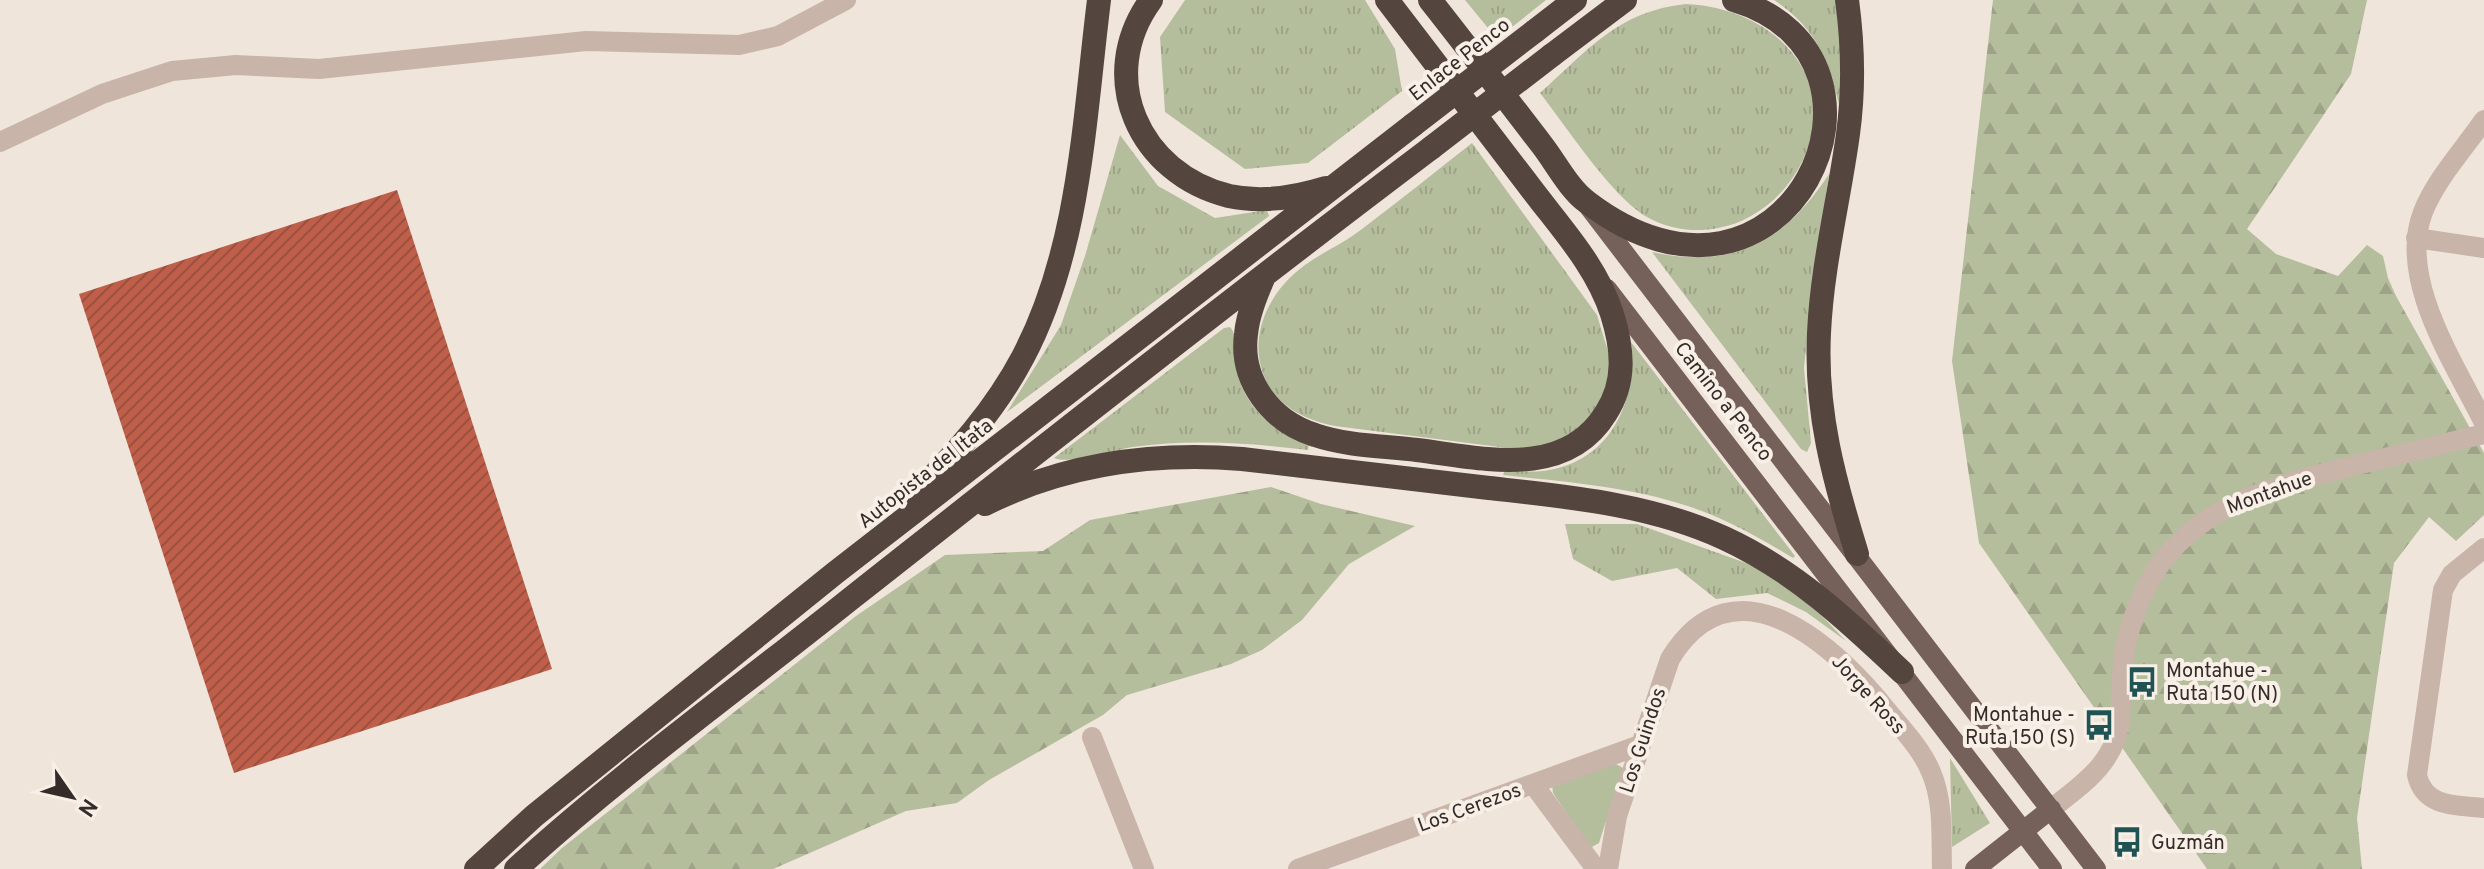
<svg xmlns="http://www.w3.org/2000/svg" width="2484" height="869" font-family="Overpass,sans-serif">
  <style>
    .grass { fill: url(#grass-tufts) }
    .forest { fill: url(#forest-firs) }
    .green { fill: #b5be9c }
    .building { fill: url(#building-hatch) }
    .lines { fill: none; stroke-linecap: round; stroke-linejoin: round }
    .minor { stroke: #c8b4a8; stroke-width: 20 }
    .major { stroke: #76615a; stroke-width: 20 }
    .highway { stroke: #55453f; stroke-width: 24 }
    .highway-bridge { stroke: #55453f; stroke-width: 24 }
    .labels { text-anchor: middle; stroke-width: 8; stroke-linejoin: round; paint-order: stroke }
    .street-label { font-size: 20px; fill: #352b28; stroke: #f8efe7 }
    .poi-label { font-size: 20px; fill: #352b28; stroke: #f8efe7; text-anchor: start }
  </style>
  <defs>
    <pattern id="grass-tufts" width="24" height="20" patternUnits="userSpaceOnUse" patternTransform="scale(2)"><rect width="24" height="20" fill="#b5be9c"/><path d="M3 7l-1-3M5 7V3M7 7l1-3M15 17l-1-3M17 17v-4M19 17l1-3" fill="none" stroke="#9ca386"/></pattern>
    <pattern id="forest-firs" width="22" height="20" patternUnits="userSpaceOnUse" patternTransform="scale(2)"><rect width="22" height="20" fill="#b5be9c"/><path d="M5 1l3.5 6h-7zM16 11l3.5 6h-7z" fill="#9ca386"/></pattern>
    <pattern id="building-hatch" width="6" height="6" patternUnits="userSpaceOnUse" patternTransform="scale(2)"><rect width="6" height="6" fill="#bf5f4a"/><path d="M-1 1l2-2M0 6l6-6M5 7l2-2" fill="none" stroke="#9c4f3e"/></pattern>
  </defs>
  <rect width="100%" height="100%" fill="#f0e5db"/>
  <path class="grass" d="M1185,0h180l30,49 7,42 -94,72 -63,6 -80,-57 -5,-75z
    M1465,0h81l-49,39z
    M1774,0h65l4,83 -4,21c-12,-46 -23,-76 -65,-104z
    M1686,4c49,2 103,27 122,76 23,64 -27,137 -90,148 -24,5 -50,1 -71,-11 -35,-20 -81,-91 -107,-124 48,-43 78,-82 146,-89z
    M1120,135l38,51 57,32 52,-8 2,6 -262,196 54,-87 24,-69z
    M1472,143l125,172 13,43v16l-6,26 -32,38 -49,12 -188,-24c-30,-6 -59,-20 -71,-50 -17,-42 7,-87 41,-111 18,-13 39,-22 57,-36 37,-28 73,-57 110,-86z
    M1829,174l-19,134 -6,60 7,75 -4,9 -6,-3 -149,-197c82,18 133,-11 177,-78z
    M1230,327c9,10 4,23 6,36 4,41 37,69 73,82l-1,5c-58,-7 -117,-11 -175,-3 -20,3 -63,18 -79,11l170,-130z
    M1631,342l164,214 -2,2c-30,-18 -61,-36 -94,-48 -62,-23 -131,-28 -196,-35l2,-5c15,1 29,3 44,0 63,-11 88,-70 82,-128z
    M1565,524h72l120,43 48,31 41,43 -40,-29 -39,-19 -51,6 -39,-31 -65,13 -39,-22z
    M1950,758l40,65 -38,24z"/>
  <path class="forest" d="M1993,0h374l-16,74 -104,155 29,25 62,22 29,-31 16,11 5,22 8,18 88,157v62l-28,26 -27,-24 -35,46 -37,255 5,51h-155l-228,-326 -27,-182z
    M1271,487l50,17 94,22 -66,38 -47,56 -40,30 -31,14 -104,31 -24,20 -114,65 -32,23 -51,8 -133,58h-233l22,-21 294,-232 89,-61 98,-4 47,-31z"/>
  <path class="green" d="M1616,764l7,4 -24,75 -9,5 -37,-55 -1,-9z"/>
  <path class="building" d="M397,190l155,479 -318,104 -155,-479z"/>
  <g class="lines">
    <path class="minor" d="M2484,120c-20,29 -48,59 -61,92 -26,67 32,152 61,211
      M0,142l102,-48 70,-23 64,-6 83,4 267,-28 153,4 39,-9 68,-36
      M2416,238l68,10
      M2484,548l-32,26 -9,16 -26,185c7,33 40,30 67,33
      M1092,737l52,132
      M1533,784l63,85
      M2051,809c32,-25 67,-48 69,-93 2,-23 1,-44 5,-67 26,-125 112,-155 223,-182 45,-11 91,-22 136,-33
      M1298,869l342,-124
      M1608,869l9,-53 53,-157c65,-107 168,-11 219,54 15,18 33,37 42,59 13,30 10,65 11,97"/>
    <path class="major" d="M1586,203l510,666
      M1607,289l445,580
      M1975,869l76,-60"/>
    <path class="highway" d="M1151,0c-56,77 -12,174 78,196 33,7 65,2 97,-8
      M1430,0c38,48 75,97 112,145 14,18 27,44 45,57 201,153 337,-145 147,-202
      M1847,0c6,44 7,90 1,134 -9,66 -26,132 -29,199 -4,78 15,147 38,221
      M1535,31l40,-31
      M1552,55l73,-55
      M1264,276c-8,19 -16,38 -18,58 -6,47 25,87 69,101 32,11 69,11 102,15 65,8 148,30 189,-37 20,-31 17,-64 6,-99 -16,-50 -54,-89 -85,-131 -47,-61 -94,-122 -140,-183
      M913,497c42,-42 82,-87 110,-140 57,-108 61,-237 76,-357
      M985,504c80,-40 168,-52 257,-45 82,9 164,19 247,29 80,9 161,16 235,50 70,32 124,83 178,134
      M476,869l58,-53 301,-243 578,-448
      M516,869c105,-96 222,-180 333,-269 193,-152 386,-304 582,-452"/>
    <path class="highway-bridge" d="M1413,125l122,-94
      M1431,148l121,-93"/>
  </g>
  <defs>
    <symbol id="bus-bare" viewBox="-9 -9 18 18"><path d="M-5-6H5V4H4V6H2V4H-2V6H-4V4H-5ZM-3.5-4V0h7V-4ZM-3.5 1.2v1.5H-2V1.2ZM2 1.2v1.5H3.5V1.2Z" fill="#205454" stroke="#f8efe7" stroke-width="2.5" paint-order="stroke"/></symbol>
  </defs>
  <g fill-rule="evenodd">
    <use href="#bus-bare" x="2120" y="660" width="44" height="44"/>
    <use href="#bus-bare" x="2077" y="703" width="44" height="44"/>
    <use href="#bus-bare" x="2105" y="820" width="44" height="44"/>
  </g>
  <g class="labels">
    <g class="street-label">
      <text transform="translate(1459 59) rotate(-38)" y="7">Enlace Penco</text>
      <text transform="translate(1724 401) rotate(52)" y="7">Camino a Penco</text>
      <text transform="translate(925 473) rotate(-38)" y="7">Autopista del Itata</text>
      <text transform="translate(2269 492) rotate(-20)" y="7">Montahue</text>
      <text transform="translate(1869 694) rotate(48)" y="7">Jorge Ross</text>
      <text transform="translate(1642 740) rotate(-72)" y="7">Los Guindos</text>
      <text transform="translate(1469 807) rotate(-20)" y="7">Los Cerezos</text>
    </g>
    <g class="poi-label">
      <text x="2166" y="677">Montahue -<tspan x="2166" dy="23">Ruta 150 (N)</tspan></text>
      <text x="2075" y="721" text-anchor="end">Montahue -<tspan x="2075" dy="23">Ruta 150 (S)</tspan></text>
      <text x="2151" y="849">Guzmán</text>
    </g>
  </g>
  <g transform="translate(72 797) rotate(124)" stroke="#f8efe7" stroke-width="6" paint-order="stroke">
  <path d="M0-6L14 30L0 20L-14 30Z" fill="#352b28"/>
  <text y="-12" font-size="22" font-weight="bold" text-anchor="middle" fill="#352b28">N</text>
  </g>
</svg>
